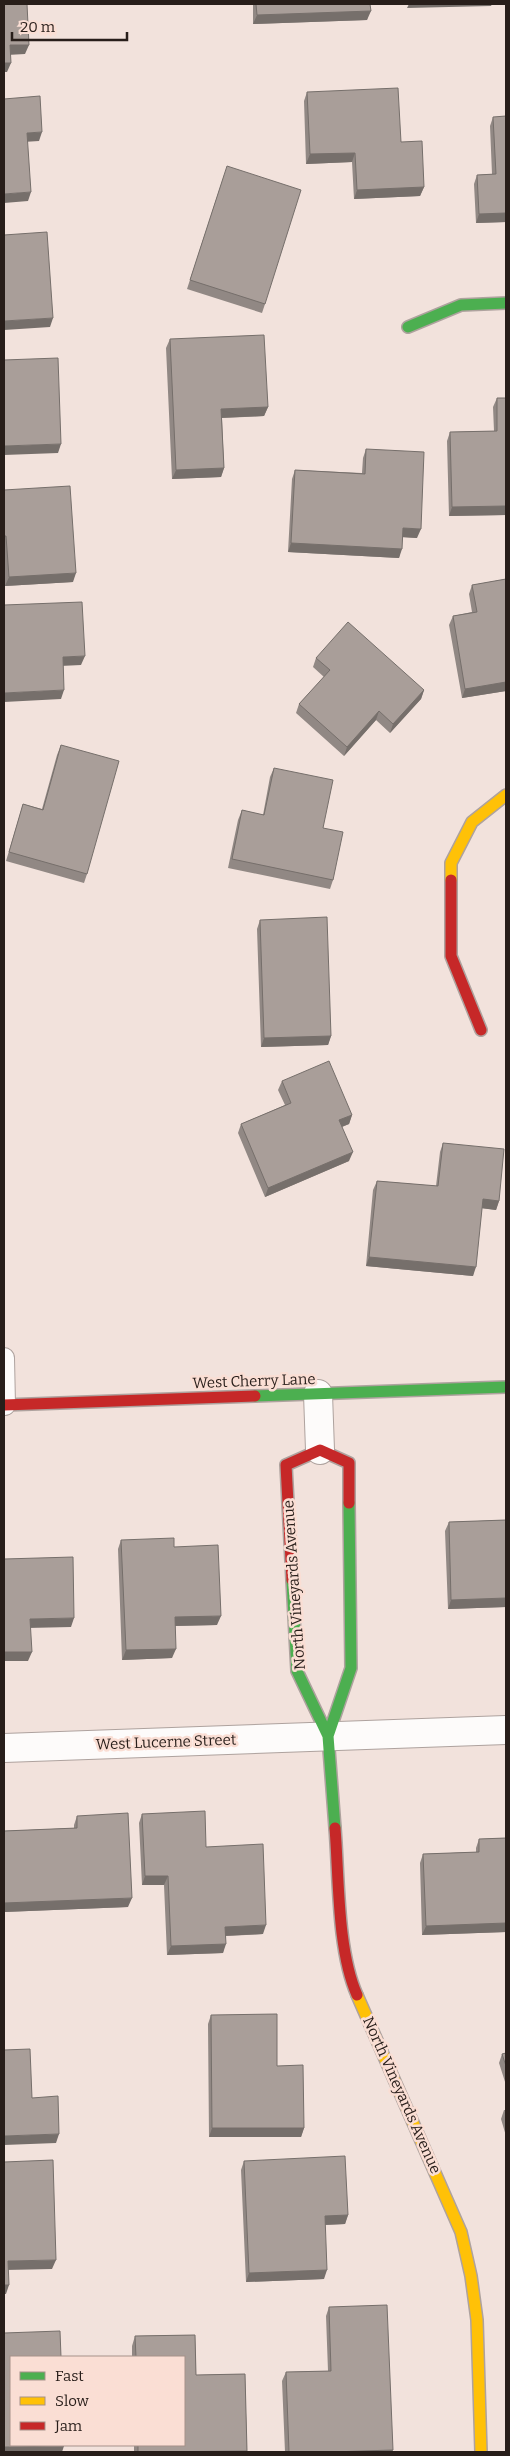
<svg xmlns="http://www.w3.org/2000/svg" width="510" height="2456" font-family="Bitter,serif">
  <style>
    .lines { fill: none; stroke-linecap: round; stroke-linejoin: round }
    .lane-casing { stroke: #aea29e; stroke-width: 22 }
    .street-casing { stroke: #aea29e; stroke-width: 30 }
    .fast-casing { stroke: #aea29e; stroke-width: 14 }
    .slow-casing { stroke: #aea29e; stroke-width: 14 }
    .jam-casing { stroke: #aea29e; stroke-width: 14 }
    .lane { stroke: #fdfbfa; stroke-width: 20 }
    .street { stroke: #fdfbfa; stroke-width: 28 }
    .fast { stroke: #4caf50; stroke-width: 11 }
    .slow { stroke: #ffc107; stroke-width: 11 }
    .jam { stroke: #c62828; stroke-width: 11 }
    .wall { fill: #918884 }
    .shaded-wall { fill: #766f6b }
    .building { fill: #a99e99; stroke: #766f6b }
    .labels { text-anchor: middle; stroke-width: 5; stroke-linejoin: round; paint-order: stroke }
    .street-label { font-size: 15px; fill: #281e1a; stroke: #faded4 }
  </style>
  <rect width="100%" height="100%" fill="#f2e2dc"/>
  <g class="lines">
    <defs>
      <path id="lane" d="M4,1358l1,47"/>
      <path id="street" d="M318,1394l2,56
        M4,1748l502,-18"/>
      <path id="fast" d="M408,327l53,-22 45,-2
        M255,1396l251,-9
        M292,1580l5,91 31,65 7,92
        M328,1736l23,-68 -2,-165"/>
      <path id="slow" d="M451,880v-17l21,-41 34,-27
        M357,1995l104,237 10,44 6,44 4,132"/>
      <path id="jam" d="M451,880v76l30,74
        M4,1405l251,-9
        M292,1580l-6,-115 34,-15 29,13v40
        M335,1828c4,49 2,122 22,167"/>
    </defs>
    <use href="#lane" class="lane-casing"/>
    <use href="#street" class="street-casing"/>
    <use href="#fast" class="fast-casing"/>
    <use href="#slow" class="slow-casing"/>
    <use href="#jam" class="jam-casing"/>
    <use href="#lane" class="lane"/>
    <use href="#street" class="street"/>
    <use href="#fast" class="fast"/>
    <use href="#slow" class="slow"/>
    <use href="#jam" class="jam"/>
  </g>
  <path class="wall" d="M253,4h117l-3,16 -114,4z
    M307,92l94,50 23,45 -4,9 -66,3 -2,-37 -46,2 -2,-63z
    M493,117l13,105 -30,1 -2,-39 3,-9 15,-1 -2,-48z
    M224,175l41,129 -3,9 -75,-24z
    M170,339l98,68 -4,9 -42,2 2,50 -3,9 -49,2 -6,-131z
    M497,398h9v117l-57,1 -2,-75 3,-9 44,-1 -1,-24z
    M366,449l51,89 -14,-1 -4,21 -111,-6 4,-73 3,-9 67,3 1,-15z
    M4,490l69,92 -68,4 -1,-21z
    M506,579v112l-44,7 -13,-73 4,-9 19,-4 -3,-18 3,-9z
    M316,658l108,32 -3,9 -31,34 -14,-13 -32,36 -48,-43 3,-9 25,-27 -11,-10z
    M61,745l26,129 -3,9 -78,-22 17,-57 19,5 15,-54z
    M274,768l49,60 10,52 -3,9 -102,-21 10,-48 4,-10 21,5 7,-38z
    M260,920l71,116 -3,9 -67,2 -4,-118z
    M282,1081l70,34 -3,9 -7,3 7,34 -84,36 -27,-64 3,-9 44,-19 -7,-15z
    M443,1143l56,58 -3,9 -14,-2 -9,68 -107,-10 7,-76 4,-9 59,5 4,-34z
    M506,1520v87l-58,2 -3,-78 4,-9z
    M121,1540l53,7 43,78 -42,1 -3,32 -50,2 -4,-111z
    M142,1814l64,33 57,87 -37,2 -3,17 -56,2 -3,-70h-22l-3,-62z
    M77,1816l51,91 -124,5v-81l70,-3v-3z
    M506,1838v94l-84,3 -2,-72 3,-9 53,-2v-4l3,-9z
    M211,2015l66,51 27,62 -3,9h-92l-1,-113z
    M506,2053v32l-7,-22 3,-9z
    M504,2110h2v26l-5,-17z
    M244,2161l104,54 -3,9 -20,1 -1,54 -78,3 -5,-112z
    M329,2307l63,145h-107l-3,-71 4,-9 42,-1 -2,-55z
    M195,2335l1,40 49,-1 2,78h-113v-7h50v-88h-52v-11l3,-10z"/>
  <path class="shaded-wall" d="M409,4h83l-1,2 -84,2z
    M371,11l-4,9 -114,4 4,-9z
    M10,45h19l-4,9 -18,1z
    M4,63h7l-4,9h-3z
    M42,132l-3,9 -16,1 4,-9z
    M355,153l-3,9 -46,2 4,-10z
    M424,187l-4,9 -66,3 3,-9z
    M31,192l-3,9 -24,2v-9z
    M506,213v9l-30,1 3,-9z
    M53,318l-3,9 -46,3v-9z
    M268,407l-4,9 -46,2 3,-9z
    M61,444l-3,9 -54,2v-9z
    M224,468l-3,9 -49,2 4,-9z
    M506,506v9l-57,1 3,-9z
    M403,528l18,1 -4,9 -17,-1z
    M291,543l111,6 -3,9 -111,-6z
    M76,573l-3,9 -68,4 4,-9z
    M85,656l-4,9 -21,1 3,-9z
    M506,682v9l-44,7 3,-9z
    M64,690l-3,9 -57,3v-9z
    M424,690l-3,9 -31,34 3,-9z
    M379,711l-3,9 -32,36 3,-9z
    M331,1036l-3,9 -67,2 3,-9z
    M352,1115l-3,9 -13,5 3,-9z
    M353,1152l-4,9 -84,36 3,-9z
    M483,1199l16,2 -3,9 -16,-2z
    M369,1257l107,10 -3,9 -107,-10z
    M506,1598v9l-58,2 3,-9z
    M221,1616l-4,9 -46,1 4,-9z
    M74,1618l-3,9 -44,1 3,-9z
    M176,1649l-4,9 -50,2 4,-10z
    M4,1652h28l-4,9h-24z
    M145,1876h23l-4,9h-22z
    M132,1898l-4,9 -124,5v-9z
    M506,1923v9l-84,3 4,-9z
    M266,1925l-3,9 -41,2 3,-9z
    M226,1944l-3,9 -56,2 4,-9z
    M212,2128h92l-3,9h-92z
    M59,2134l-3,9 -52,2v-9z
    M348,2215l-3,9 -24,1 4,-9z
    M56,2260l-4,9 -47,1 3,-9z
    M327,2270l-3,9 -78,3 3,-9z
    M4,2285h5l-3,9h-2z
    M64,2446l-2,6h-58v-5z
    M393,2450l-1,2h-61z"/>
  <path class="building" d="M4,4h23l2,41h-19l1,18h-7z
    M256,4h114l1,7 -114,4z
    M398,88l3,54 21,-1 2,46 -67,3 -2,-37 -45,1 -3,-62z
    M40,96l2,36 -15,1 4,59 -27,2v-95z
    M506,116v97l-27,1 -2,-39 19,-1 -3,-57z
    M227,166l74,24 -36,114 -75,-24z
    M47,232l6,86 -49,3v-86z
    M264,335l4,72 -47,2 3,59 -48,2 -6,-131z
    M58,358l3,86 -57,2v-86z
    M497,398h9v108l-54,1 -2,-75 47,-1z
    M366,449l58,3 -3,77 -18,-1 -1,21 -111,-6 4,-73 70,4z
    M70,486l6,87 -67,4 -3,-41h-2v-46z
    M506,579v103l-41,7 -12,-73 24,-4 -5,-27z
    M82,602l3,54 -22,1 1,33 -60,3v-88z
    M348,622l76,68 -31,34 -14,-13 -32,36 -48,-43 31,-34 -14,-12z
    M61,745l58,16 -32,113 -78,-22 14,-48 20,6z
    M274,768l59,12 -10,48 20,4 -10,48 -101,-21 10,-49 22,5z
    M327,917l4,119 -67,2 -4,-118z
    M329,1061l23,54 -13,5 14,32 -85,36 -27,-64 50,-21 -9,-22z
    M443,1143l61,6 -5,52 -16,-2 -7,68 -107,-10 8,-76 61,5z
    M506,1520v78l-55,2 -2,-78z
    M174,1538v9l44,-2 3,71 -46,1 1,32 -50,1 -5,-110z
    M73,1557l1,61 -44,1 2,33h-28v-93z
    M205,1811l1,36 57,-3 3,81 -41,2 1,17 -55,2 -3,-70h-23l-3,-62z
    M128,1813l4,85 -128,5v-72l73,-3v-12z
    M506,1838v85l-80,3 -3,-72 56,-2v-13z
    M277,2014v52l26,-1 1,63h-92l-1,-113z
    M30,2049l2,49 26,-2 1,38 -55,2v-86z
    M506,2053v13l-4,-12z
    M345,2156l3,59 -23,1 2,54 -78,3 -5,-112z
    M53,2160l3,100 -48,1 1,24h-5v-123z
    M387,2305l6,145 -62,2h-42l-3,-80 45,-1 -2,-64z
    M60,2331l1,26h-50v88h53v1l-60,1v-114z
    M195,2335l1,40 49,-1 2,77 -109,1v-7h46v-88h-48l-1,-21z"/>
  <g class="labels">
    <g class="street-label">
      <text transform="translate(254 1381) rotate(-2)" y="5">West Cherry Lane</text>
      <text transform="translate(294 1585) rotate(-94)" y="5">North Vineyards Avenue</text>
      <text transform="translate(166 1742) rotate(-2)" y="5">West Lucerne Street</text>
      <text transform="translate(402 2095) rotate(66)" y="5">North Vineyards Avenue</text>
    </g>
  </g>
  <rect width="510" height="2456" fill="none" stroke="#281e1a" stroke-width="10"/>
  <rect x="10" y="2356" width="175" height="90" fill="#faded4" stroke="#a6918a"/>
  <rect x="20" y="2372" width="25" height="8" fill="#4caf50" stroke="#a6918a"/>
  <text x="55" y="2381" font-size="15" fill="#281e1a">Fast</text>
  <rect x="20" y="2397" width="25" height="8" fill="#ffc107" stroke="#a6918a"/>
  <text x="55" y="2406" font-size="15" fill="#281e1a">Slow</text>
  <rect x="20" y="2422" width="25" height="8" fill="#c62828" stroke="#a6918a"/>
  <text x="55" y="2431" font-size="15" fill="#281e1a">Jam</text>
  <path d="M12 32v8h115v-8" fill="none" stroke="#281e1a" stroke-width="2.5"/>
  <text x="20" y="32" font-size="15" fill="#281e1a" stroke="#faded4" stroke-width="4" paint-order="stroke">20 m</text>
</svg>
